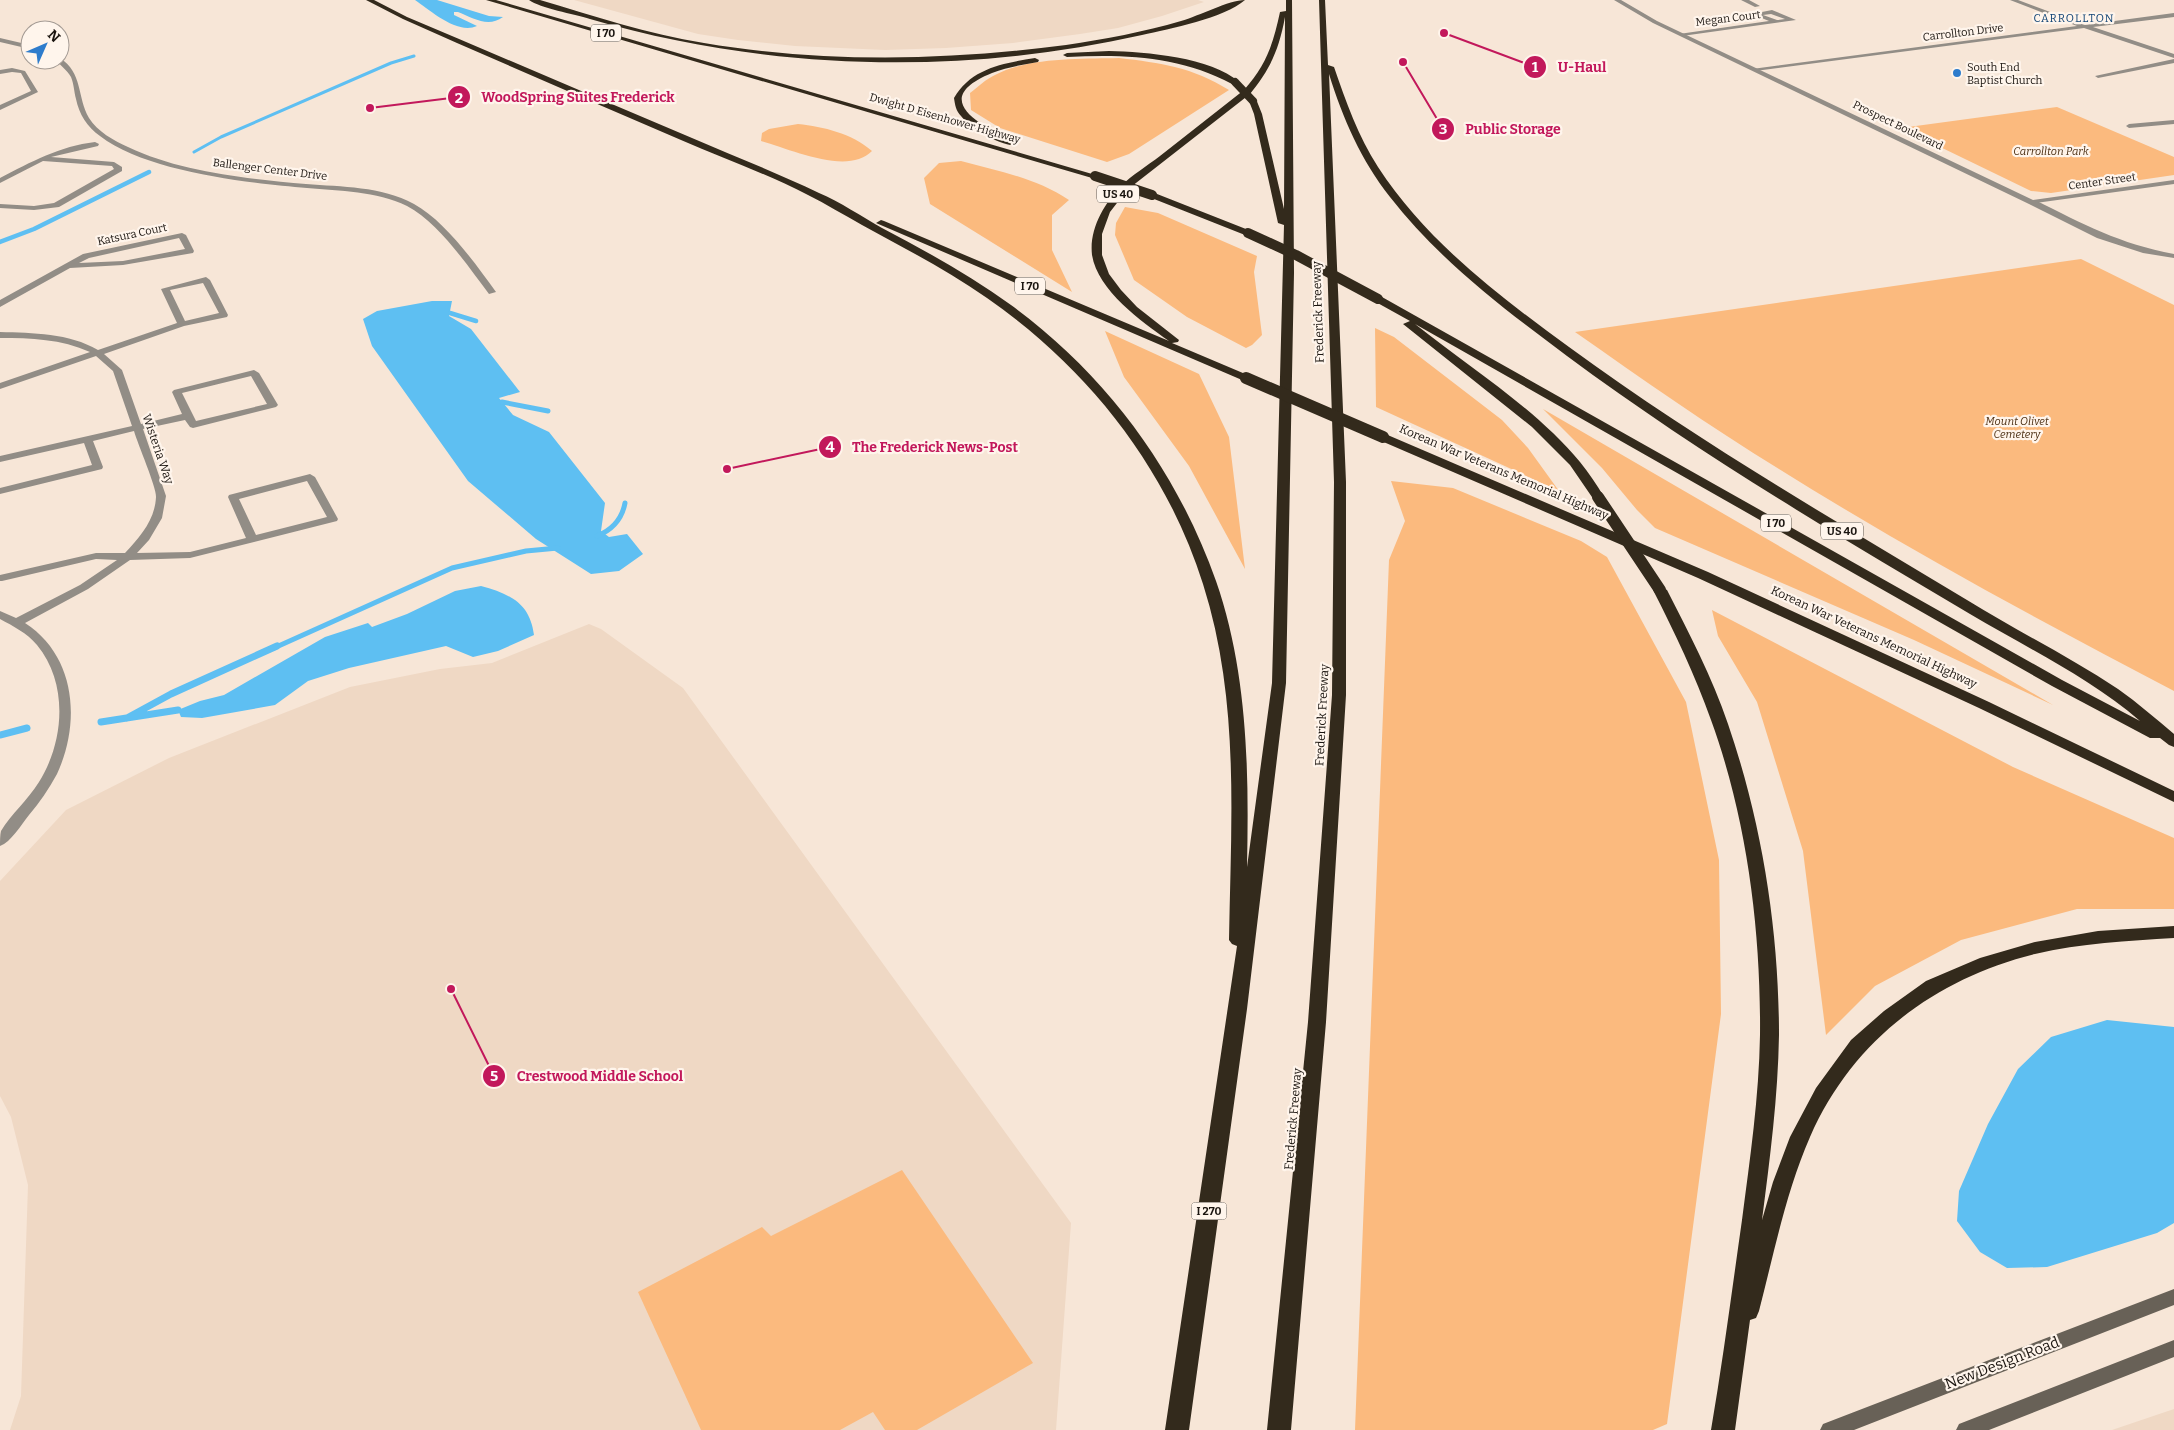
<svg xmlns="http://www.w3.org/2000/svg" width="2174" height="1430" font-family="Bitter,serif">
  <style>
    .built { fill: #efd8c4 }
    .green { fill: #fbba7e }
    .water { fill: #5ebff2 }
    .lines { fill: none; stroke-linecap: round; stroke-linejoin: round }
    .stream-far3 { stroke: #5ebff2; stroke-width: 3 }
    .stream-far2 { stroke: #5ebff2; stroke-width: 4.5 }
    .stream-far1 { stroke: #5ebff2; stroke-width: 5 }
    .stream { stroke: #5ebff2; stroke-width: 7 }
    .minor { fill: #928d86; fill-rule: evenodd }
    .tertiary { fill: #928d86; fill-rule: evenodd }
    .secondary { fill: #686157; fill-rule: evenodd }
    .motorway { fill: #332a1c; fill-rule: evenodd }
    .motorway-bridge-far2 { stroke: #332a1c; stroke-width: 8 }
    .motorway-bridge-far1 { stroke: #332a1c; stroke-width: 10 }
    .motorway-bridge { stroke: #332a1c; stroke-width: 12 }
    .poi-dot { fill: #2e7ccc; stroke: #fff5ec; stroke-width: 2 }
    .labels { text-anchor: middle; stroke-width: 4.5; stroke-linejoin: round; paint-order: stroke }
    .far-street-label { font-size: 11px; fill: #1b1510; stroke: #fff5ec }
    .far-neighbourhood-label { font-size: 11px; letter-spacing: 1px; fill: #0f4274; stroke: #fff5ec }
    .shield { fill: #fff5ec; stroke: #5f5852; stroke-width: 1 }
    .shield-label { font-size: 11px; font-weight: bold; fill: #1b1510 }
    .far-poi-label { font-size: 11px; fill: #1b1510; stroke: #fff5ec; text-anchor: start }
    .far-park-label { font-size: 11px; font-style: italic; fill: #4d3014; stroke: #fff5ec }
    .street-label { font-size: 12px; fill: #1b1510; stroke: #fff5ec }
    .near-street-label { font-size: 15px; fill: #1b1510; stroke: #fff5ec }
    .leader { fill: none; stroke: #c2185b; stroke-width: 2 }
    .callout-dot { fill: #c2185b; stroke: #fff5ec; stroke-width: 2 }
    .mark-label { font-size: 15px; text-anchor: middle; font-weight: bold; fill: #fff }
    .callout-label { font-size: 14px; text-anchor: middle; font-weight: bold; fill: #c2185b; stroke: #fff5ec; stroke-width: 4.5; stroke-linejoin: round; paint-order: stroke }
  </style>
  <rect width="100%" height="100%" fill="#f7e6d7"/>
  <path class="built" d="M574,0h624l6,2 -42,14 -44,12 -38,6 -67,9 -67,5 -61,2 -90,-4 -57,-6 -40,-6z
    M589,624l12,5 82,59 388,535 -15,207h-1046l11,-34 7,-211 -17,-68 -11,-21v-215l66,-71 103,-52 181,-71 90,-18 52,-6z
    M2174,1409v21h-62z"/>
  <path class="green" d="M1119,58c42,5 73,9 110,32l-100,64 -22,8 -107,-34 -29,-18 -1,-17c8,-6 16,-14 25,-18 33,-18 88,-16 124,-17z
    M2057,107l117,50v18l-123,18 -20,-2 -130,-63z
    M798,124c26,3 53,9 74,27 -24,25 -82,-2 -111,-10l1,-8 7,-4z
    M961,161c37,10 75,17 108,39l-17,15v35l20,42 -142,-88 -6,-26 15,-15z
    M1125,207l33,6 99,43 -3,16 8,63 -10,10 -6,3 -59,-31 -53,-37 -19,-45 1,-12z
    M2081,259l93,46v386c-134,-70 -267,-142 -395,-222 -70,-43 -137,-90 -204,-137z
    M1375,328l19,9 108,83 26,28 31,43 -183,-84z
    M1105,331l94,43 30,63 16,132 -56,-103 -65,-89z
    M1543,409l510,296 -139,-65 -259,-112 -18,-18 -35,-42z
    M1391,481l62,7 128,53 26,16 79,145 33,158 2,154 -54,410 -14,6h-298l34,-870 16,-39z
    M1712,610l301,157 161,71v71h-97l-116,31 -86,46 -49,49 -23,-184 -46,-149 -39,-66z
    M902,1170l131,193 -116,67h-32l-12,-18 -33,18h-139l-63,-138 124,-65 9,9z"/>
  <path class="water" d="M415,0h22l52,16 14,1c-15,11 -30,1 -45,-5h-4v3l23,11c-20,9 -47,-16 -62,-26z
    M432,301h20l-3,15 22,13 49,63 -21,6 14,17 36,17 56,71 -4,28 8,6 18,-3 16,20 -24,17 -28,3 -55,-35 -68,-58 -96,-135 -9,-27 14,-8z
    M481,586c29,8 49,17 53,49l-36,16 -25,6 -27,-11 -97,22 -41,13 -33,24 -73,13 -21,-1 -3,-7 22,-9 24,-6 101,-58 43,-14 4,4 35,-13 48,-23z
    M2107,1020l67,7v196l-17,10 -110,34 -40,1 -27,-16 -23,-31 2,-30 29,-67 30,-55 33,-32z"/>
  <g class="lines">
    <path class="stream-far3" d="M194,152l27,-15 170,-74 23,-7"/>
    <path class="stream-far2" d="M0,242l34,-13 115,-57
      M450,313l26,8"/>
    <path class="stream-far1" d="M502,402l46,9
      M597,536c15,-6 25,-17 28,-33
      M274,648l178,-80 74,-17 32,-3"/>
    <path class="stream" d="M127,718l44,-24 106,-48
      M101,722l77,-12
      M0,735l27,-7"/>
    <path class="minor" d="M1741,0h8l11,6 -5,1z
      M2010,0h8l67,25 89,-12v4l-81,10 81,27v4l-90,-30 -329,43 -3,-2 325,-43z
      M1772,10l24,10 -114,16 -3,-2 90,-13 -17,-7zM1771,14l14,5 -8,1 -14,-5z
      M0,38l30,7v4l-30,-7z
      M60,58c23,15 17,39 29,60 8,13 25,23 39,29 52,25 121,32 178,37 36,3 75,2 108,20 31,17 61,59 82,88l-7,2c-22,-29 -50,-71 -82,-88 -31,-15 -67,-15 -100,-18 -59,-5 -160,-16 -207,-52 -13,-9 -21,-22 -24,-37 -2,-7 -2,-15 -5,-22 -4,-7 -10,-11 -15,-17h4z
      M2174,59v4l-76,15 -3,-2z
      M12,68l13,3 13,21 -38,18v-5l31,-14 -10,-18 -9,-1 -12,2v-4z
      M2174,120v4l-45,4 -3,-2 3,-2z
      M95,142l4,2 -1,2 -47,11 63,5 8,5v4l-63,36 -25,3 -34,-2v-4l34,2 20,-3 60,-34 -2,-3 -69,-5 -43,22v-5c31,-16 60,-32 95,-36z
      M2029,200h6c48,24 85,44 139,54v4l-31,-5 -46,-15 -68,-34z
      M182,233l4,2 8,16 -1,2 -70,12 -53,3 -70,39v-7l83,-46zM179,238l6,11 -62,12 -44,2 10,-5z
      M206,277l4,3 18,35 -1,2 -43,9 -80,28 18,16 19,54 41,-10 -10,-22 2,-2 80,-20 5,3 19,32 -2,2 -83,21 -3,-1 -5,-7 -42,9 23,67 -4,22 -13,22 -12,13 53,-1 56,-14 -18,-41 1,-2 81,-21 5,3 23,42 -1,2 -147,37 -60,2 -42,29 -63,34c51,33 56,99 32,151 -8,15 -18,29 -28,41 -8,10 -18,27 -29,31 0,-5 0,-11 1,-15 10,-17 27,-31 38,-49 25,-40 30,-98 -2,-137 -10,-12 -24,-19 -37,-26v-8l16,7 64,-33 37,-25 -21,-1 -94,22h-2v-6l96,-22h29c15,-16 30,-33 31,-56 0,-11 -18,-52 -22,-66l-41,10 10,26 -1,2 -102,25v-6l92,-23 -8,-22 -84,19v-6l132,-30 -19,-55 -17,-15 -96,33v-6l90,-31c-29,-13 -59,-14 -90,-14v-6c33,1 69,1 98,18l79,-27 -16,-34zM203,283l16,30 -34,8 -15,-31zM251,376l16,28 -71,17 -14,-28zM307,481l20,36 -71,18 -17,-36z"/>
    <path class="tertiary" d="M1614,0h7l36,21 376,179 141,-20v4l-145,20 -376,-181z"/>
    <path class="secondary" d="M2174,1289v16l-320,125h-34l3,-6z
      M2174,1340v17l-185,73h-33l3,-6z"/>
    <path class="motorway" d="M366,0h8l33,17c95,40 190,81 285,121 42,18 85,35 127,55 21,9 42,23 63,35 44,23 89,48 129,77 96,70 166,166 205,276 32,92 33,191 31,286l25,-184 12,-458 -6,-2 -24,-109 -5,-13 7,-2 6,15 22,95 1,-192c-6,32 -14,51 -35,77l-123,96 -17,22 -8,22v21l7,19 12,16 16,17 42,33 -1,2 -6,1 78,33 2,2 -2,2h-8l-366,-157 5,-3 3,1 285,120c-28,-20 -71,-50 -77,-86 -3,-26 12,-51 29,-69 11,-11 26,-20 39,-30 28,-22 56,-44 84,-66 22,-25 29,-45 36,-78l6,-1v-11h6l2,273 -8,410 -39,326 -58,421h-24l72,-484 -5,-2 -3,-4c2,-120 11,-240 -26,-356 -37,-117 -115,-216 -216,-286 -40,-28 -83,-50 -125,-73 -18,-10 -36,-21 -54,-30 -41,-21 -85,-37 -127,-55 -93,-40 -186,-80 -278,-121z
      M486,0h10l603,176 -7,2z
      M529,0h11c54,16 108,34 164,43 120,20 242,18 362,2 39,-6 78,-13 115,-24 18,-5 48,-21 64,-21 -21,18 -75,29 -103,35 -182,41 -374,36 -552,-16 -16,-5 -50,-11 -61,-19z
      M1319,0h6l3,65 6,2c12,35 24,69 44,100 48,74 121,129 191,180 127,93 263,172 398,253 50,31 103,57 151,89 20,14 38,30 56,45v13l-5,-2 -9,-7h-10l-98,-52 -637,-362c55,44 119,83 165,138 9,11 17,23 24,35l-2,3h-8l-24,-35 -38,-38 -129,-103 7,-3 -36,-20v-4h8l680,383 78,41c-51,-44 -113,-73 -170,-107 -137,-81 -275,-163 -403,-258 -63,-47 -128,-96 -177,-159 -29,-37 -47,-78 -61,-123l17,408v213l-20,327 -35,408h-24l41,-408 24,-327 2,-213z
      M1109,51c37,1 102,6 130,31l-7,2c-52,-28 -107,-30 -165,-27l-4,-2 4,-2z
      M1035,58l4,2 -1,2c-16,3 -31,5 -46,11 -64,26 -12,53 23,68v4c-13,2 -46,-18 -54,-29 -5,-5 -6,-11 -7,-18 17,-30 50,-35 81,-40z
      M1152,192l99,39 2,2 -5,3 -3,-1 -96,-38 -2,-2z
      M1383,433l325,139 281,130 185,89v11l-195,-94 -281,-130 -319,-138 -2,-3 2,-3z
      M1660,586l7,4c22,43 45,87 61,134 34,99 51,206 51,311 -1,62 -9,123 -17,185l11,-38 17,-45 26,-49 35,-48 33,-29 42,-30 54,-23 55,-16 63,-11 76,-5v12c-46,3 -93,5 -139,16 -101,25 -183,87 -225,183 -24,55 -36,116 -51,174l-3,7 -6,2 -15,110h-24c12,-70 21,-140 31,-210 8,-61 17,-123 18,-185 1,-105 -13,-216 -49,-315 -16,-45 -36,-87 -58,-130z"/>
    <path class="motorway-bridge-far2" d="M1235,82l18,19"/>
    <path class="motorway-bridge-far1" d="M1095,176l57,19
      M1248,233l48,22 82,44"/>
    <path class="motorway-bridge" d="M1246,378l137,59
      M1598,497l62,93"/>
  </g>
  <circle class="poi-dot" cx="1957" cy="73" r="5"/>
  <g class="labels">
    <g class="far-street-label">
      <text transform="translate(1728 18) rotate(-7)" y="4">Megan Court</text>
      <text transform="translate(1963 32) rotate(-7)" y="4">Carrollton Drive</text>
      <text transform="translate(945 118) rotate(16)" y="4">Dwight D Eisenhower Highway</text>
      <text transform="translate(1898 125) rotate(26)" y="4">Prospect Boulevard</text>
      <text transform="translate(270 169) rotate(7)" y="4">Ballenger Center Drive</text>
      <text transform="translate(2102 181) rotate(-8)" y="4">Center Street</text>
      <text transform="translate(132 234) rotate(-12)" y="4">Katsura Court</text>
    </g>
    <g class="far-neighbourhood-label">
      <text x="2074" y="22">CARROLLTON</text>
    </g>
    <g class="shield">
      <rect x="591" y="24.5" width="30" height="17" rx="4"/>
      <rect x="1097" y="185.5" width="42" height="17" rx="4"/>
      <rect x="1015" y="277.5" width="30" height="17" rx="4"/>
      <rect x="1761" y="514.5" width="30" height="17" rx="4"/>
      <rect x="1821" y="522.5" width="42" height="17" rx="4"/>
      <rect x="1191.5" y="1202.5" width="35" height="17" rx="4"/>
    </g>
    <g class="shield-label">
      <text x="606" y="37">I 70</text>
      <text x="1118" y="198">US 40</text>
      <text x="1030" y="290">I 70</text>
      <text x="1776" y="527">I 70</text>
      <text x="1842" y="535">US 40</text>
      <text x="1209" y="1215">I 270</text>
    </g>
    <g class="far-poi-label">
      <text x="1967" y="71">South End<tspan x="1967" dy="13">Baptist Church</tspan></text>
    </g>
    <g class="far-park-label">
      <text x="2051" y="155">Carrollton Park</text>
      <text x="2017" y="425">Mount Olivet<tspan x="2017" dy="13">Cemetery</tspan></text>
    </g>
    <g class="street-label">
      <text transform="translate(1318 312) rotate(-92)" y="4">Frederick Freeway</text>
      <text transform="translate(158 449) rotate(71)" y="4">Wisteria Way</text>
      <text transform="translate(1504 472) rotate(23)" y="4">Korean War Veterans Memorial Highway</text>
      <text transform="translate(1874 637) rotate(25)" y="4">Korean War Veterans Memorial Highway</text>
      <text transform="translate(1322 715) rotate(-87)" y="4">Frederick Freeway</text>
      <text transform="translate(1293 1119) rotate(-85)" y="4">Frederick Freeway</text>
    </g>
    <g class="near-street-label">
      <text transform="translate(2002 1363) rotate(-21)" y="5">New Design Road</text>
    </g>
  </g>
  <path class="leader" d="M1444 33L1535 67M370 108L459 97M1403 62L1443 129M727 469L830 447M451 989L494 1076"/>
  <g class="callout-dot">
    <circle cx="1444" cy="33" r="5"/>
    <circle cx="370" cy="108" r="5"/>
    <circle cx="1403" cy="62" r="5"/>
    <circle cx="727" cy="469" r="5"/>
    <circle cx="451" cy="989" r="5"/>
    <circle cx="1535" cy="67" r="12"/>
    <circle cx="459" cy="97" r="12"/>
    <circle cx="1443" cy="129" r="12"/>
    <circle cx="830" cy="447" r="12"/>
    <circle cx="494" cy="1076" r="12"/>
  </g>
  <g class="mark-label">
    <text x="1535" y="72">1</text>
    <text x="459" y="103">2</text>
    <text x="1443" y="134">3</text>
    <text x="830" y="452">4</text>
    <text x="494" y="1081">5</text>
  </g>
  <g class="callout-label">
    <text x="1582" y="72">U-Haul</text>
    <text x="578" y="102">WoodSpring Suites Frederick</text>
    <text x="1513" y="134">Public Storage</text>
    <text x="935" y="452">The Frederick News-Post</text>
    <text x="600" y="1081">Crestwood Middle School</text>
  </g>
  <g transform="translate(45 45) rotate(45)"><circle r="24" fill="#fff5ec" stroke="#a49b94"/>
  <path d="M0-4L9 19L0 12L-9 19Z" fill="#2e7ccc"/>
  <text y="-8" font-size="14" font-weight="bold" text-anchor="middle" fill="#1b1510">N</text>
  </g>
</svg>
